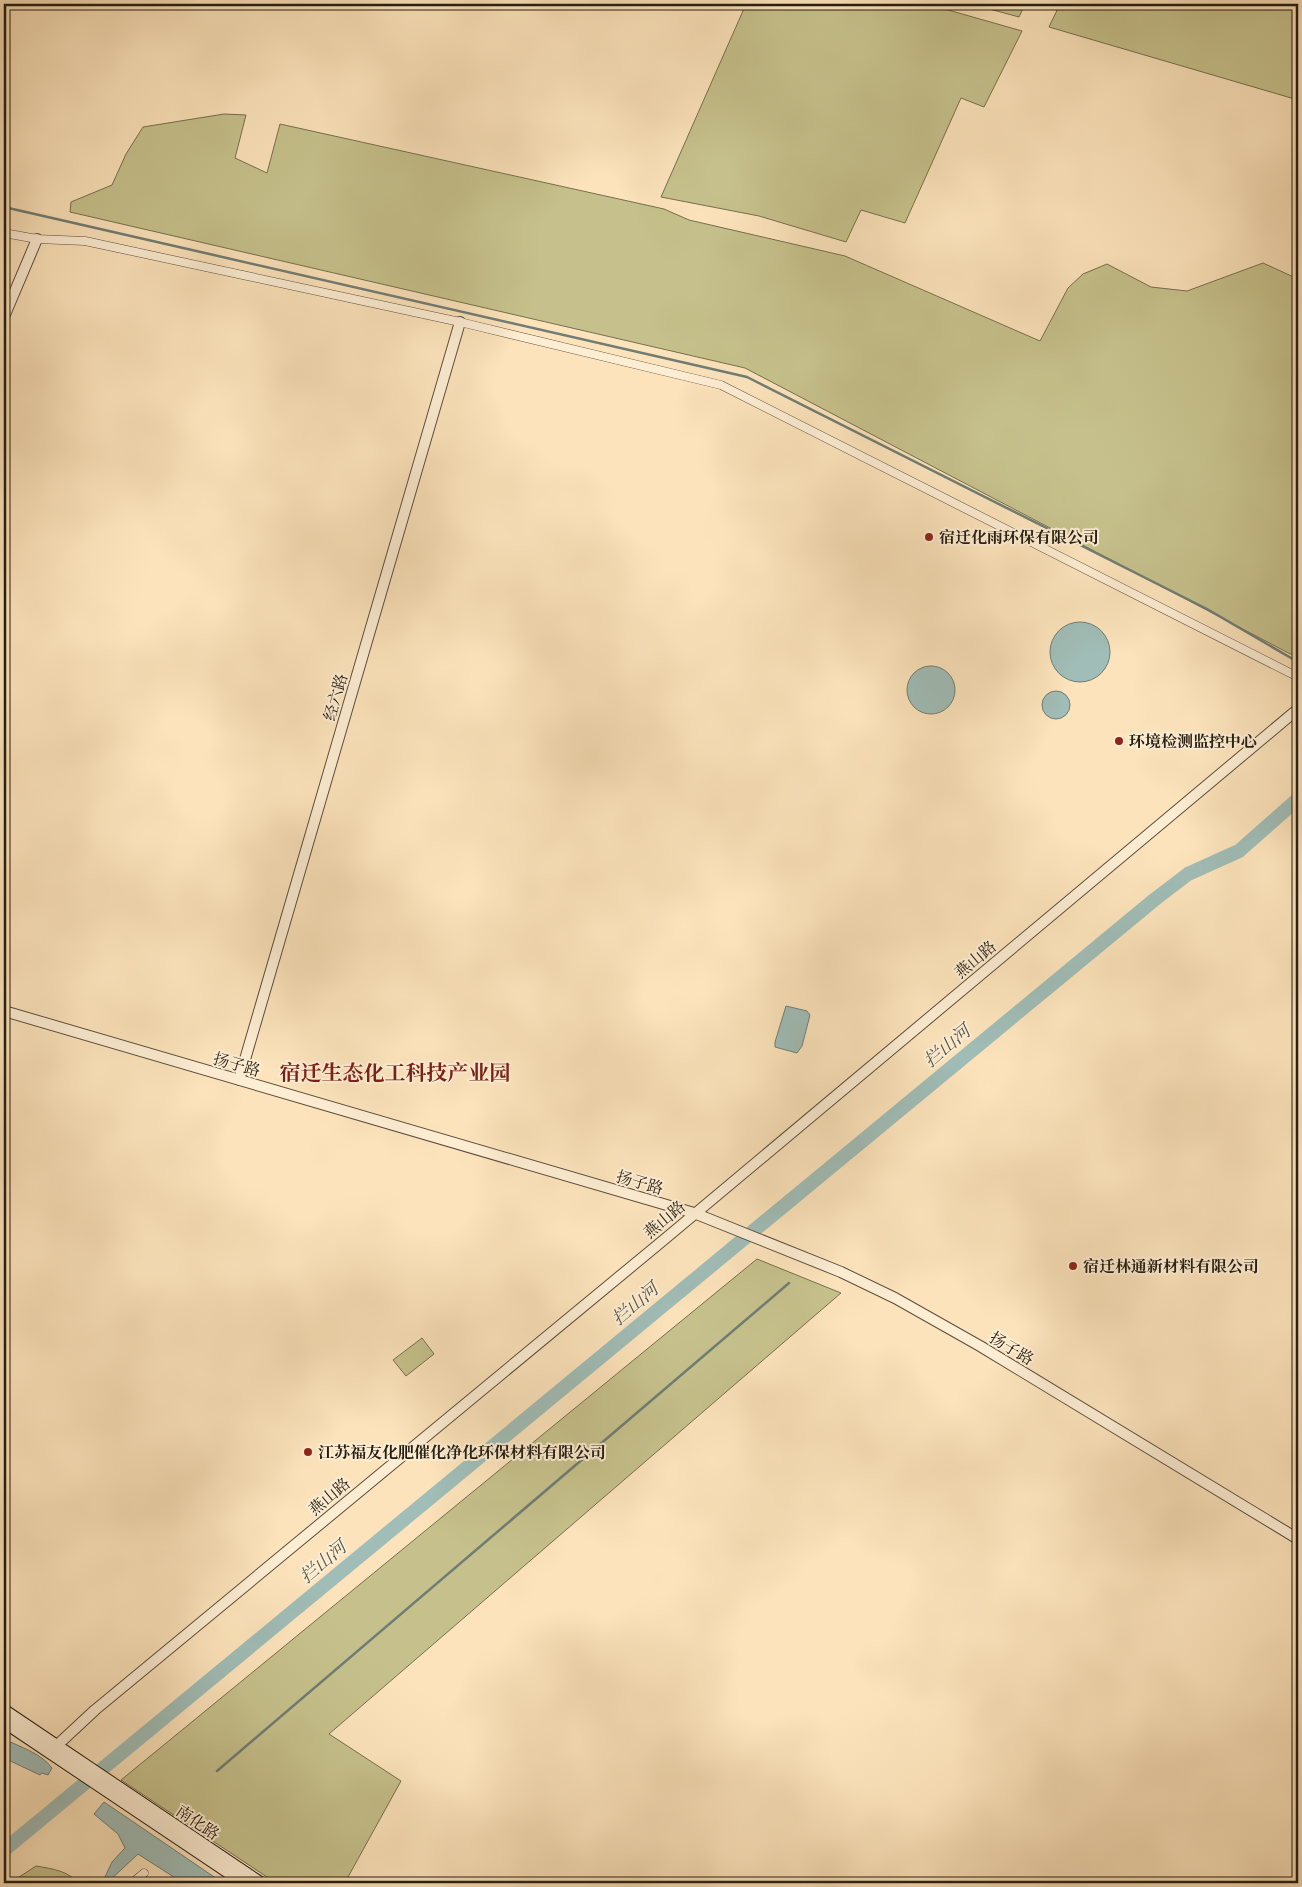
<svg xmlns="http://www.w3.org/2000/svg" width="1302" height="1887" font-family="Cardo,'Noto Serif SC',serif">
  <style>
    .green { fill: #c6c18c; stroke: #766f4e }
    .water { fill: #a0bdb7; stroke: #6f7d75 }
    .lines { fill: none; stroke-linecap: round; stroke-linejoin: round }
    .stream { stroke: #6f7d75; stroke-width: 2.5 }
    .river { stroke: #a0bdb7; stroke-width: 14 }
    .minor-casing { stroke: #5c4e3c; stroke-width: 9 }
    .tertiary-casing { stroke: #5c4e3c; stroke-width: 12 }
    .secondary-casing { stroke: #261d11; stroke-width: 13 }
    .minor { stroke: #fdedd3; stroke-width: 8 }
    .tertiary { stroke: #fdedd3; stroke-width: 10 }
    .secondary { stroke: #fdedd3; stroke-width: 11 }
    .poi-dot { fill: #8f2418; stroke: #fdedd3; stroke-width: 2 }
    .labels { text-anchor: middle; stroke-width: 4; stroke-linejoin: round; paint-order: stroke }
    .poi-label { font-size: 16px; font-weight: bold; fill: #261d11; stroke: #fdedd3; text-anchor: start }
    .street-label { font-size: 16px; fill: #261d11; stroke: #fdedd3 }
    .water-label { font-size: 18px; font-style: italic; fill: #51554b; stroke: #fdedd3 }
    .district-label { font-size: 21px; font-weight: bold; fill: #7a1f14; stroke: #fdedd3 }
  </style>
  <rect width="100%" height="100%" fill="#fce3bb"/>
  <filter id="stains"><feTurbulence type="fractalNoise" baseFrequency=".004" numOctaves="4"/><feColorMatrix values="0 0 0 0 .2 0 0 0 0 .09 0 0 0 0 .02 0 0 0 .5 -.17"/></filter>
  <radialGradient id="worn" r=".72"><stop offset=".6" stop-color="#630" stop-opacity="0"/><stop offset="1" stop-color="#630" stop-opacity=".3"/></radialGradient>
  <path class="green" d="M746,4h181l95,27 -38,76 -23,-9 -56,125 -44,-13 -15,32 -87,-26 -98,-19z
    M971,4h54l-6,13z
    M1060,4h189l18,5 31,-3v94l-249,-73z
    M224,114l22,1 -11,43 32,15 13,-49 384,85 25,11 156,36 195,85 28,-53 15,-14 24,-10 44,23 36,4 76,-28 35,16v379l-553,-290 -675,-156 1,-10 41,-17 14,-31 17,-27z
    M757,1259l84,34 -512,441 72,47 -53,96 9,6h-81l-155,-103z
    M422,1338l12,16 -28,22 -13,-16z
    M36,1866c18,3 31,5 43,17h-69z"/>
  <path class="water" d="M1050 652a30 30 0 1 1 60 0a30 30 0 1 1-60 0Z
    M907 690a24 24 0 1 1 48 0a24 24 0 1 1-48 0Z
    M1042 705a14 14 0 1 1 28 0a14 14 0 1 1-28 0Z
    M786,1006l21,5 3,4 -8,31 -5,7 -22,-6v-5z
    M4,1739c16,8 37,14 48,29l-4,7 -6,-2 -2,2 -36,-17z
    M104,1802l119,81h-40l-45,-29 -30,28 -4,-3 8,-17 13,-14 -7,-14 -24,-20z"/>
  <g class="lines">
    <path class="stream" d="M4,207l743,170 460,232 91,53
      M217,1771l572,-488
      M98,1883l6,-4"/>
    <path class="river" d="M4,1850l1150,-950 34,-26 51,-23 59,-52"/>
    <defs>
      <path id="minor" d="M4,233l33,6 48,2 375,81 261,63 577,292
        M132,1883l12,-10"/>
      <path id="tertiary" d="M4,317l33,-78
        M4,1011l690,202 147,59 54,26 85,48 318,193
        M239,1080l221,-758
        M52,1750l43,-40 571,-472 632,-529"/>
      <path id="secondary" d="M4,1710l257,173
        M4,1722l240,161"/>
    </defs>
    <use href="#minor" class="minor-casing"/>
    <use href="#tertiary" class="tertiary-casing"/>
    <use href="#secondary" class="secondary-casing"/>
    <use href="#minor" class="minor"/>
    <use href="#tertiary" class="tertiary"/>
    <use href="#secondary" class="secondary"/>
  </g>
  <g class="poi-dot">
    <circle cx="929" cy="537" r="5"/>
    <circle cx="1119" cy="741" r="5"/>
    <circle cx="1073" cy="1266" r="5"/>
    <circle cx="308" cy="1452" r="5"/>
  </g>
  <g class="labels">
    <g class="poi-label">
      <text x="939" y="543">宿迁化雨环保有限公司</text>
      <text x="1129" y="747">环境检测监控中心</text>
      <text x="1083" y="1272">宿迁林通新材料有限公司</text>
      <text x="318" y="1458">江苏福友化肥催化净化环保材料有限公司</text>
    </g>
    <g class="street-label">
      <text transform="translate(335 697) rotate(-74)" y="6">经六路</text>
      <text transform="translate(975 959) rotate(-40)" y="6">燕山路</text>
      <text transform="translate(237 1064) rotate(16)" y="6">扬子路</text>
      <text transform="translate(640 1182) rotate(16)" y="6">扬子路</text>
      <text transform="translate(664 1219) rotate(-40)" y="6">燕山路</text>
      <text transform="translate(1012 1348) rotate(31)" y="6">扬子路</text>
      <text transform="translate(329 1496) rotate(-40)" y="6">燕山路</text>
      <text transform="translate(198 1822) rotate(34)" y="6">南化路</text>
    </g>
    <g class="water-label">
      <text transform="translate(947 1046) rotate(-40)" y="6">拦山河</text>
      <text transform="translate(635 1304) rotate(-40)" y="6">拦山河</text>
      <text transform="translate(323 1562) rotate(-40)" y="6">拦山河</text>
    </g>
    <g class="district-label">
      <text x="395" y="1080">宿迁生态化工科技产业园</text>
    </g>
  </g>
  <rect width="1302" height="1887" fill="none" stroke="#fce3bb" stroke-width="20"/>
  <rect x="5" y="5" width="1292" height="1877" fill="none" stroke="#261d11" stroke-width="2.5"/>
  <rect x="10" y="10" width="1282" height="1867" fill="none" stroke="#261d11"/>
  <rect width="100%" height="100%" filter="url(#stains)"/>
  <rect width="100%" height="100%" fill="url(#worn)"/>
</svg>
